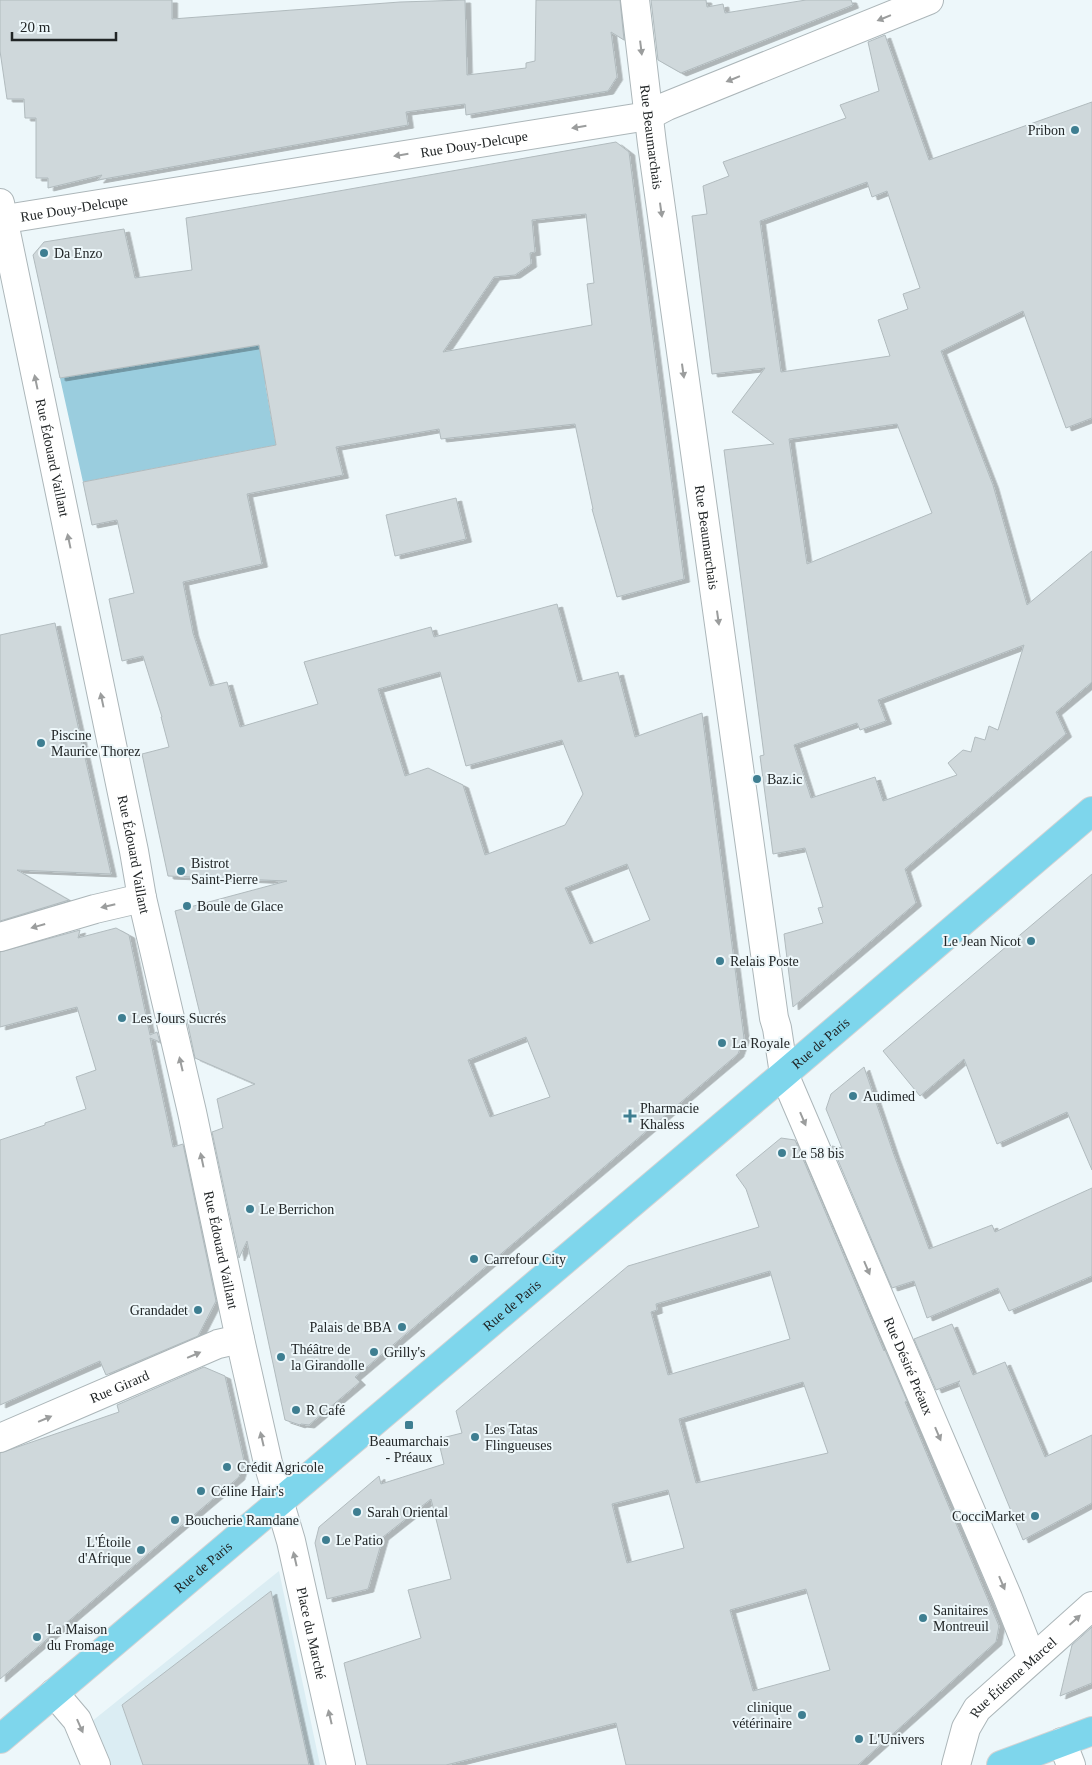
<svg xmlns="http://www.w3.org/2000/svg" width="1092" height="1765" font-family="Georgia,serif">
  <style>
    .built { fill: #dbedf3 }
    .green { fill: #9acdde }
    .building { fill: #cfd8db; stroke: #b1bbbe; fill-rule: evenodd; filter: url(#shadow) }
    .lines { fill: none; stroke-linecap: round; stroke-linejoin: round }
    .minor-casing { stroke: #acb6b9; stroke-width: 30 }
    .major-casing { stroke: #d3d3d4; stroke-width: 30 }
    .minor { stroke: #fff; stroke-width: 28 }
    .major { stroke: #7ed6ec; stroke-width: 28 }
    .oneway { fill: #9b9d9d }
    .poi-dot { fill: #3e7e91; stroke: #edf7fa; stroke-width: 2 }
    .labels { text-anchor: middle; stroke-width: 4; stroke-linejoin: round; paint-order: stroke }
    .poi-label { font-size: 14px; fill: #212526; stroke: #edf7fa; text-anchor: start }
    .street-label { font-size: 14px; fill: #212526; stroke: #edf7fa }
  </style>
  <defs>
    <filter id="shadow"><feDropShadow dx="5.5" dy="3" stdDeviation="0" flood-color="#0004"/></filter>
  </defs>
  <rect width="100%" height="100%" fill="#edf7fa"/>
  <path class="built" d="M279,1571l41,194h-212l-17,-43z"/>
  <path class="green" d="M324,334l4,38 -63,11 11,62 -193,37 -23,-104z"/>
  <path class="building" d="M0,0h172v19l228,-17 65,-2 2,75 59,-7v-5l9,-2 1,-61h84l4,40 -13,-8 6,45 -9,14 -142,24 -1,-11 -59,8 2,13 -310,55 4,-5 -54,13v-10h-12v-60h-11l-1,-19h-17l-7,-48z
    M651,0h55l1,7 16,-3 2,9 81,-13h45l2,5 -172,68 -23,-13z
    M885,35l44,125 163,-58v316l-26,10 -43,-117 -82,40 52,134 34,120 65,-54v131l-36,30 10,22 -161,135 11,34 -123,104 -9,-73 39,-11 -5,-15 5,-1 -18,-59 -32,6 -13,-98 4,-1 -40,-305 50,-6 -42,-32 33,-44 -53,6 -20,-158 15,-2 -4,-28 26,-10 -6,-14 123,-44 -6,-13 39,-14 -11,-49zM867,182l5,15 15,-6 33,97 -17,6 5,15 -30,11 12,36 -109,16 -21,-151zM897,424l35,89 -125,51 -18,-125zM1024,645l-26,85 -9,-4 -4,14 -10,-3 -4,15 -8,-2 -15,13 9,12 -74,26 -8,-24 -64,21 -17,-53 63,-22 3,7 26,-9 -8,-21z
    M616,142l13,10 55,427 -67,18 -25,-88h1l-18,-85 -134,15 -2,-10 -103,18 7,28 -96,19 15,70 -79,18 10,51 17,53 17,-4 13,45 78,-23 -14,-42 127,-35 3,10 123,-33 21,78 40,-10 17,65 67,-24 42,325 -6,16 -383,323 5,5 -51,43 -8,-1 -1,1 -15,-5 -38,-179 -8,17 -27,-126 11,-4 -6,-29 38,-15 -60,-26 -8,-38 13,-6 -25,-103 112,-30 -119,-5 -26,-122 27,-7 -8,-30h1l-19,-61 -21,5 -13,-62 25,-6 -17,-73 -25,5 -9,-43 193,-37 -17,-100 -199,33 -27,-123 11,-13 80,-13 11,49 57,-8 -6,-52zM586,214l8,69 -7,1 5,41 -149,27 51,-75 21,-2 16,-11 -1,-11 5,-1 -3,-32zM440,672l26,94 96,-26 21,54 -18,31 -80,30 -22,-70 -35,-17 -23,8 -27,-87zM627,864l23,56 -60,24 -25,-56zM526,1037l24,60 -60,20 -22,-57z
    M456,498l10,41 -71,17 -9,-41z
    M55,623l56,251 -94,-4 52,30 -69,21v-286z
    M1092,874v296l-25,-58 -70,32 -33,-85 -44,37 -37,-45z
    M116,928l13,7 21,100 7,-3 3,10 -10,-4 23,109 10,-3 33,157 -18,35 -92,39 -6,-14 -100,44v-265l45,-15v-2l41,-14 -10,-32 20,-7 -19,-63 -77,20v-75l80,-22 -2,8z
    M864,1067l30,88 35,94 63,-24 3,7 97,-44v88l-83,35 -11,-23 -71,30 -13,-37 -22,7 -60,-142 10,2 -16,-39 5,-15z
    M781,1138l14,2 89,211 1,-1 22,51 -2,1 94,224 -3,16 -138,123h-232l-10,-42 -170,42h-79l-23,-102 77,-25 -13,-48 43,-11 -20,-80 -48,38 -15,52 -41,10 -12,-56 4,-16 60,-51 2,8 63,-20 -6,-25 24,-6 -6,-22 172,-145 131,-39 -13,-38 -10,-14zM770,1271l20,68 -122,36 -17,-63 6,-2 -1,-6zM803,1382l25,71 -132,30 -17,-64zM668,1490l16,58 -57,15 -15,-59zM806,1589l24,81 -77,21 -23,-81z
    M952,1324l21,51 32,-13 40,95 47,-22v68l-69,37 -65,-158 2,-1 -24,9 -22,-51z
    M204,1367l21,9 19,85 -5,16 -239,202v-226l119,-41 -2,-7z
    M271,1591l38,174h-166l-21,-60z
    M1092,1627v56l-32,13 12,-51z"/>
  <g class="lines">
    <defs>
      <g id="minor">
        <path id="s1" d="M635,0l17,144 122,874 3,10 7,46 224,524 24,61"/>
        <path id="s2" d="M0,203l134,648 8,47 50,214 48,227 28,124 23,78 50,224"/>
        <path id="s3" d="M0,220l648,-104 19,-10 262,-106"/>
        <path d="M0,937l95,-28 47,-11"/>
        <path id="s4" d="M0,1438l218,-94 22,-5"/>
        <path d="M54,1693l23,27 19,45"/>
        <path d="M1062,1742l9,23"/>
        <path id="s5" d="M956,1765l10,-37 11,-19 115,-103"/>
      </g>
      <g id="major">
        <path id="s6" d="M0,1739l784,-665 308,-263"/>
        <path d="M1001,1765l91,-34"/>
      </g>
    </defs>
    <use href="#minor" class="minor-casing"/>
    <use href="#major" class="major-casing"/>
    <use href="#minor" class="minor"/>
    <use href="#major" class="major"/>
  </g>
  <defs><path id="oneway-solid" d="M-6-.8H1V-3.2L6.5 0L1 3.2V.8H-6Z" transform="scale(1.25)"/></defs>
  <g class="oneway">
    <use href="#oneway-solid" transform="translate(884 18) rotate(158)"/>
    <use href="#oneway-solid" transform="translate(641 48) rotate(83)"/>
    <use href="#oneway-solid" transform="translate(733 79) rotate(158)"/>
    <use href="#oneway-solid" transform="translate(579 127) rotate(171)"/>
    <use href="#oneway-solid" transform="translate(401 155) rotate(171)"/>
    <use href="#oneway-solid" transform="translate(661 210) rotate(82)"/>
    <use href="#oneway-solid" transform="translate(683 371) rotate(82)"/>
    <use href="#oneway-solid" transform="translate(36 382) rotate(-102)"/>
    <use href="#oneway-solid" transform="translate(69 541) rotate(-102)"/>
    <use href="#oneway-solid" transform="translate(718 618) rotate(82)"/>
    <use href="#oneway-solid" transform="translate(102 700) rotate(-102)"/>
    <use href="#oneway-solid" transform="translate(108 906) rotate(167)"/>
    <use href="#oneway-solid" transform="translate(38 926) rotate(164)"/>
    <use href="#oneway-solid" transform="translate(181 1064) rotate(-103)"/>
    <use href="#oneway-solid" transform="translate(803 1119) rotate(67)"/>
    <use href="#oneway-solid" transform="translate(202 1160) rotate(-102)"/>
    <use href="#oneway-solid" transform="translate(867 1268) rotate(67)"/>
    <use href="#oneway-solid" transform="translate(194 1355) rotate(-23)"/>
    <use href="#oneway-solid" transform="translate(45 1419) rotate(-23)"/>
    <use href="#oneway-solid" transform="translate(938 1434) rotate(67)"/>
    <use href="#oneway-solid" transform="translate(262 1439) rotate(-103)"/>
    <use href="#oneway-solid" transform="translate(295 1559) rotate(-103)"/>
    <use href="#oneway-solid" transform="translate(1002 1583) rotate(67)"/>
    <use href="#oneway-solid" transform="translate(1075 1620) rotate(-42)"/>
    <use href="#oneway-solid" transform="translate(330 1717) rotate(-103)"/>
    <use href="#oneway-solid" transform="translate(80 1726) rotate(66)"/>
  </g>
  <g class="poi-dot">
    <circle cx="1075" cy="130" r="5"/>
    <circle cx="44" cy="253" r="5"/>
    <circle cx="41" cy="743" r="5"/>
    <circle cx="757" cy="779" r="5"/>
    <circle cx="181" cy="871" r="5"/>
    <circle cx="187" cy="906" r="5"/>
    <circle cx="1031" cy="941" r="5"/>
    <circle cx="720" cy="961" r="5"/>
    <circle cx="122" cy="1018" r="5"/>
    <circle cx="722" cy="1043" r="5"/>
    <circle cx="853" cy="1096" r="5"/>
    <path d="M627.5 1108.5h5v5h5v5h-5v5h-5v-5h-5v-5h5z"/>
    <circle cx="782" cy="1153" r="5"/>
    <circle cx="250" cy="1209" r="5"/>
    <circle cx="474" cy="1259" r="5"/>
    <circle cx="198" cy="1310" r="5"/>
    <circle cx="402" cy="1327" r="5"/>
    <circle cx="374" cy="1352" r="5"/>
    <circle cx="281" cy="1357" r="5"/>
    <circle cx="296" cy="1410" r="5"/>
    <rect x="404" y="1420" width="10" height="10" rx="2.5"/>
    <circle cx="475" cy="1437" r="5"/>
    <circle cx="227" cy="1467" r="5"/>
    <circle cx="201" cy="1491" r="5"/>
    <circle cx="357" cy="1512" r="5"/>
    <circle cx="1035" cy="1516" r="5"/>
    <circle cx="175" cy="1520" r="5"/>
    <circle cx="326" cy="1540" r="5"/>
    <circle cx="141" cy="1550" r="5"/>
    <circle cx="923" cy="1618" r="5"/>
    <circle cx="37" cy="1637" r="5"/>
    <circle cx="802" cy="1715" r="5"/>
    <circle cx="859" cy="1739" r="5"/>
  </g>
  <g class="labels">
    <g class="poi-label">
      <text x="1065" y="135" text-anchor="end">Pribon</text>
      <text x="54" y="258">Da Enzo</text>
      <text x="51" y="740">Piscine<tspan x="51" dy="16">Maurice Thorez</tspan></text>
      <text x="767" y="784">Baz.ic</text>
      <text x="191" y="868">Bistrot<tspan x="191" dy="16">Saint-Pierre</tspan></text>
      <text x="197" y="911">Boule de Glace</text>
      <text x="1021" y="946" text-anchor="end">Le Jean Nicot</text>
      <text x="730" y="966">Relais Poste</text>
      <text x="132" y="1023">Les Jours Sucrés</text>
      <text x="732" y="1048">La Royale</text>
      <text x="863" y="1101">Audimed</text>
      <text x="640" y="1113">Pharmacie<tspan x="640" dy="16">Khaless</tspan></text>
      <text x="792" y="1158">Le 58 bis</text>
      <text x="260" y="1214">Le Berrichon</text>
      <text x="484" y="1264">Carrefour City</text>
      <text x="188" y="1315" text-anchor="end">Grandadet</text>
      <text x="392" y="1332" text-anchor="end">Palais de BBA</text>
      <text x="291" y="1354">Théâtre de<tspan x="291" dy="16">la Girandolle</tspan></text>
      <text x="384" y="1357">Grilly's</text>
      <text x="306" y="1415">R Café</text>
      <text x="485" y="1434">Les Tatas<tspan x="485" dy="16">Flingueuses</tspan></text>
      <text x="409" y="1446" text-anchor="middle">Beaumarchais<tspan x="409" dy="16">- Préaux</tspan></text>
      <text x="237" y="1472">Crédit Agricole</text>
      <text x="211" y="1496">Céline Hair's</text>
      <text x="367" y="1517">Sarah Oriental</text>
      <text x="1025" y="1521" text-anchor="end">CocciMarket</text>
      <text x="185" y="1525">Boucherie Ramdane</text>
      <text x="336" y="1545">Le Patio</text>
      <text x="131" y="1547" text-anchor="end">L'Étoile<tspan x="131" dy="16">d'Afrique</tspan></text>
      <text x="933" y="1615">Sanitaires<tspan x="933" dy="16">Montreuil</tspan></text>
      <text x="47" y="1634">La Maison<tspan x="47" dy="16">du Fromage</tspan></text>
      <text x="792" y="1712" text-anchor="end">clinique<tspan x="792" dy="16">vétérinaire</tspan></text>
      <text x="869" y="1744">L'Univers</text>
    </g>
    <g class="street-label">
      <text dy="5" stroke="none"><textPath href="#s1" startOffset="138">Rue Beaumarchais</textPath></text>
      <text dy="5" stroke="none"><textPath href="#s3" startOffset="480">Rue Douy-Delcupe</textPath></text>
      <text dy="5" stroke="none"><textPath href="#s3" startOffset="75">Rue Douy-Delcupe</textPath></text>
      <text dy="5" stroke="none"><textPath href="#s2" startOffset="260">Rue Édouard Vaillant</textPath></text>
      <text dy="5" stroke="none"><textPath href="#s1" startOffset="542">Rue Beaumarchais</textPath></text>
      <text dy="5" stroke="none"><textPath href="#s2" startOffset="665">Rue Édouard Vaillant</textPath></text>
      <text dy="5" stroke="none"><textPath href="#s6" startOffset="1076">Rue de Paris</textPath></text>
      <text dy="5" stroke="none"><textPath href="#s2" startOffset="1070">Rue Édouard Vaillant</textPath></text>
      <text dy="5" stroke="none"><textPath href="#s6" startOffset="671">Rue de Paris</textPath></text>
      <text dy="5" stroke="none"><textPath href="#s1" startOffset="1402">Rue Désiré Préaux</textPath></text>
      <text dy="5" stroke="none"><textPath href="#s4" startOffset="130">Rue Girard</textPath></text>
      <text dy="5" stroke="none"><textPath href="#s6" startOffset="266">Rue de Paris</textPath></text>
      <text dy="5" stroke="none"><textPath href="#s2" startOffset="1464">Place du Marché</textPath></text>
      <text dy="5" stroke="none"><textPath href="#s5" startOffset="108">Rue Étienne Marcel</textPath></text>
    </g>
  </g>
  <path d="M12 32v8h104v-8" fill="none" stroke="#212526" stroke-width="2.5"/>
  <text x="20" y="32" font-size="15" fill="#212526" stroke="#edf7fa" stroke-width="4" paint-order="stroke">20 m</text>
</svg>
